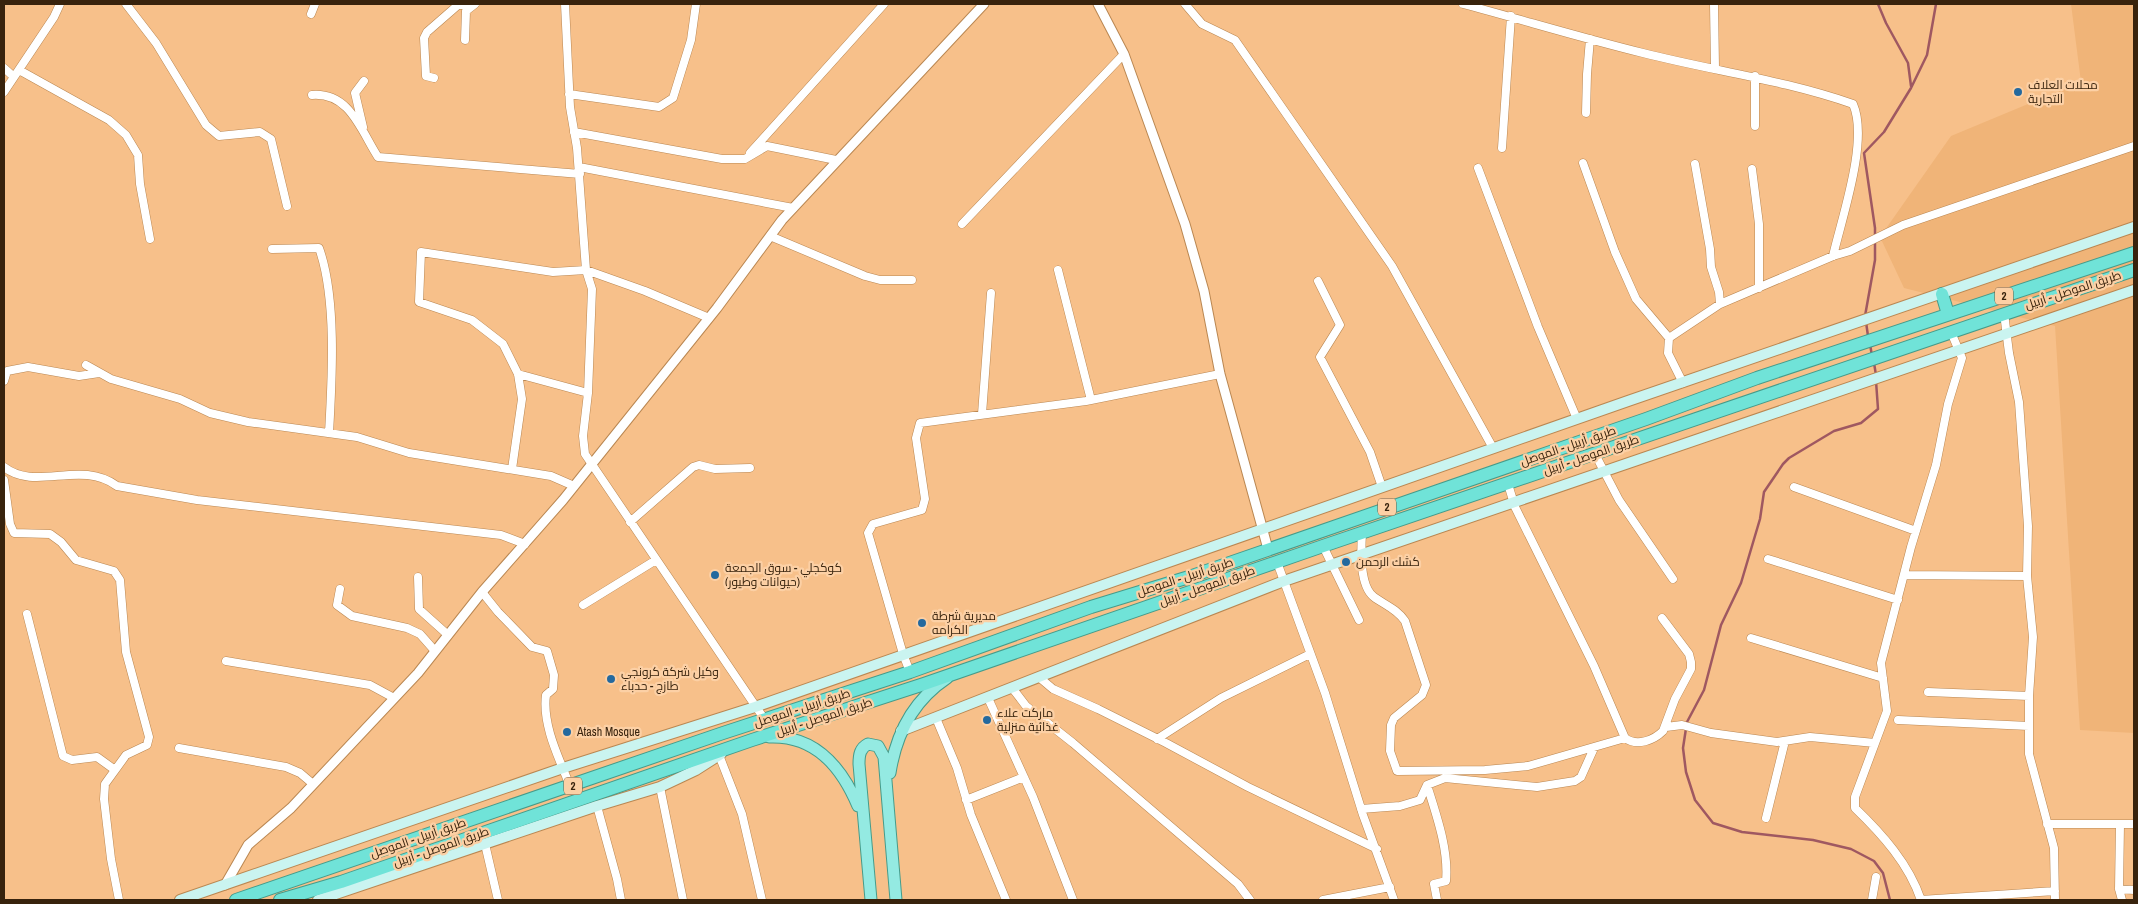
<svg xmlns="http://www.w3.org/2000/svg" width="2138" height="904" font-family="'Archivo Narrow',Cairo,sans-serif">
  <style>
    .built { fill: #f0b478 }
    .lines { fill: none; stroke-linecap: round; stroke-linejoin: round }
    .stream { stroke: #9f5861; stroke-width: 2.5 }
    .minor-casing { stroke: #ba8752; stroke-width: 9 }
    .tertiary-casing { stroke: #ba8752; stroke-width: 11 }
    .secondary-casing { stroke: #ba8752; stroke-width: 12 }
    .primary-casing { stroke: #469b8a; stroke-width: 13 }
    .trunk-casing { stroke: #469b8a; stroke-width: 14 }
    .minor { stroke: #fff; stroke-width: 8 }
    .tertiary { stroke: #fff; stroke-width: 9 }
    .secondary { stroke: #caf4f0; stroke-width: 10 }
    .primary { stroke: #94eae2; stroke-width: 11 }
    .trunk { stroke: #70e3d8; stroke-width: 12 }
    .poi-dot { fill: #24699e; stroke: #fcd0a5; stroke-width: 2 }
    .labels { text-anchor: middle; stroke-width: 4.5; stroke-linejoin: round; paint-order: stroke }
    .shield { fill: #fcd0a5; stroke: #73573b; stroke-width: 1 }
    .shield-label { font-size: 11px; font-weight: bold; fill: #38230d }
    .poi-label { font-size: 12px; fill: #38230d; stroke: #fcd0a5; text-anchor: start }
    .street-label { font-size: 12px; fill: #38230d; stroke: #fcd0a5 }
  </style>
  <rect width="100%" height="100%" fill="#f7c08a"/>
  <path class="built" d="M2071,4h63v729l-54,-3 -25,-404 -151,-38 -24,-51 71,-101 130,-54z"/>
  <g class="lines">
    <path class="stream" d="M1878,4l8,19 22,40 3,23
      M1865,316l10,-56v-32l-11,-75 20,-21 27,-44 16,-33 9,-51
      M1866,322l2,14
      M1870,344l2,12
      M1874,363l2,12
      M1876,381l2,28 -17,14 -27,8 -45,27 -6,6 -19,28 -4,27 -19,64 -20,42 -17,65 -17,32 -4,26 3,24 9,28 18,23 29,9 71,8 38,9 23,12 9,12 7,27"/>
    <defs>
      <path id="minor" d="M126,4l30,39 50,82 13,11 41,-4 11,7 16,67
        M565,4l5,103 7,41 9,122 6,19 -4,104 -5,43 2,18 180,266
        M1185,4l17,20 33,16 157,226 101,182
        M1463,4c60,16 119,34 180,49 71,18 141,27 210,51 16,36 -11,113 -20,152
        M1714,4l1,64
        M311,14l4,-10
        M465,40l1,-29 9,-7
        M4,68l10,9
        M19,70l90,50 17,15 12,20 2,29 10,55
        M1755,76v50
        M434,78l-8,-2 -2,-38 3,-6 31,-27 13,-1
        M4,92l50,-75 6,-13
        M569,94l90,13 14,-9 18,-58 5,-36
        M312,95c38,-3 49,36 66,62l202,17
        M1586,113l1,-39 3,-35
        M363,127l-8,-34 9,-12
        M574,132l148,27h23l22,-13 69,14
        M1502,148l9,-132
        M750,153l134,-149
        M1583,163l32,89 21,47 33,39 -1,15 15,30
        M1695,164l15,85 1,18 8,25 1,12
        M579,167l214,41
        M1478,168l60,159 39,92
        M1752,169l7,55v64
        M962,224l162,-170
        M770,236l95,40 15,4h32
        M272,249l47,-1c18,50 13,132 10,185
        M1058,270l33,130
        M1318,281l22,44 -20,32 50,95 12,35
        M2004,313l5,40 10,49 9,124 -1,50 6,61 -4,59v58l25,94 1,52
        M1669,338l51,-34 113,-48 17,-5 53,-26 231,-79
        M86,365l25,14 69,20 30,14 38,9 109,15 52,16 142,23 23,10
        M518,374l70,19
        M4,381l3,-10 21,-4 51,9 20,-3
        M982,414l9,-121
        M1595,454l24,46 54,79
        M4,467c32,25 76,-8 113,19l80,14 304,35 24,9
        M512,469l10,-70 -4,-25 -15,-30 -31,-24 -53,-18 2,-50 132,20 33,-2 59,21 64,27
        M4,480l6,44 4,9 36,1 11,8 15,18 38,11 6,9 6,72 23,85 -2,8 -21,10 -21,29 -1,15 7,60 8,41
        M1508,484l7,23 79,159 31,72c12,9 29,2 38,-7l12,-32 16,-30v-7l-2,-8 -27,-36
        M1794,487l122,44
        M630,522l63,-55 6,-2 16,4 35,-1
        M1362,533c-1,16 -3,53 12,64 11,8 23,12 31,24l21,64 -4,10 -28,23 -3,7 -1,26 7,20 88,-1 43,-4 97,-28
        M1323,546l36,74
        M1768,559l130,41
        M1277,562l48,131 38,122 31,85
        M1904,575l123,1
        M418,577l1,32 29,26
        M340,589l-3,16 15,11 55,12 13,6 15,17
        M482,592l16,20 34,35 15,4 7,24 -1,14 -7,6c-4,30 13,63 24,91
        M583,605l73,-45
        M27,614l36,142 9,4 25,-3 18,13
        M1751,638l132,40
        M226,661l144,24 24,13
        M910,672l-7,-18 -35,-121 5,-9 49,-14 3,-11 -9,-61 4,-15 166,-22 134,-27
        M1040,678l13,11 45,20 68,34 82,44 129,62
        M1013,689l13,17 47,37 165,141 12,16
        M1928,692l101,4
        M988,698l45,99 40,103
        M936,718l21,50 14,47 35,85
        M1898,720l131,6
        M1666,727l16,-2 29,8 66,9 33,-5 65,6
        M1157,739l64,-41 89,-44
        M179,748l107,19 14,6 13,11
        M719,755l23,59 20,86
        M1427,785c9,29 22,65 19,96l-12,3 3,16
        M660,787l23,113
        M966,800l58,-23
        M597,806l20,73 4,21
        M1361,809l39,-3 20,-6 7,-15 18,-7 92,9 38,-6 6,-4 13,-29
        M1766,818l19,-77
        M2047,824h87
        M2120,824l-1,65 15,1
        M485,844l13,56
        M2119,889l3,11
        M1323,900l67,-13
        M1872,900l4,-23
        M1921,900c-12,-36 -39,-66 -66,-92v-11l32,-86 -6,-48 30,-116 25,-82 12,-61 14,-46 -11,-26
        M1921,900l134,-9"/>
      <path id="tertiary" d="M1098,4l26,50 61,170 19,67 16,83 48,175
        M225,885l23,-40 43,-37 127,-135 64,-81 81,-92 154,-192 65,-88 202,-216"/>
      <path id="secondary" d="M901,731l383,-150 850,-291
        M180,900l383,-132 192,-61 873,-306 506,-174
        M318,900l279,-94 63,-19 36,-17 25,-16"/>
      <path id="primary" d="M769,737c46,-2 72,29 89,69
        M890,773c6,-39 24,-73 57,-95
        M871,900l-12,-136c0,-9 1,-16 9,-20l10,2 6,11 12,143"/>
      <path id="trunk" d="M1942,294l6,20
        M236,900l487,-167 187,-61 181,-65 98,-30 457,-158 111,-41 377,-125
        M280,900l61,-18 411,-142 172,-56 399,-138 811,-276"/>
    </defs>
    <use href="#minor" class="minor-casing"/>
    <use href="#tertiary" class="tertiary-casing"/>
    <use href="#secondary" class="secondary-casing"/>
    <use href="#primary" class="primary-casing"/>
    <use href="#trunk" class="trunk-casing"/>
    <use href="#minor" class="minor"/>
    <use href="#tertiary" class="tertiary"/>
    <use href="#secondary" class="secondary"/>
    <use href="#primary" class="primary"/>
    <use href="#trunk" class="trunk"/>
  </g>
  <g class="poi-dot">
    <circle cx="2018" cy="92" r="5"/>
    <circle cx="1346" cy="562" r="5"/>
    <circle cx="715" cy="575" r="5"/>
    <circle cx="922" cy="623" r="5"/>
    <circle cx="611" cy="679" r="5"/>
    <circle cx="987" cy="720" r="5"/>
    <circle cx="567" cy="732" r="5"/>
  </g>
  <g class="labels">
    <g class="shield">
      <rect x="1995" y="287.5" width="18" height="17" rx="4"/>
      <rect x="1378" y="498.5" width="18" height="17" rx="4"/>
      <rect x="564" y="777.5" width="18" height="17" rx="4"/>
    </g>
    <g class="shield-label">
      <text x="2004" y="300">2</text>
      <text x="1387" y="511">2</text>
      <text x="573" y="790">2</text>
    </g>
    <g class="poi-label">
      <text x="2028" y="89">محلات العلاف<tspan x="2028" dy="14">التجارية</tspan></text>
      <text x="1356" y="566">كشك الرحمن</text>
      <text x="725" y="572">كوكجلي - سوق الجمعة<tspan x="725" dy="14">(حيوانات وطيور)</tspan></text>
      <text x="932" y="620">مديرية شرطة<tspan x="932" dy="14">الكرامه</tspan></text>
      <text x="621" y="676">وكيل شركة كرونجي<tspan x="621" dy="14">طازج - حدباء</tspan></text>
      <text x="997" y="717">ماركت علاء<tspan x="997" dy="14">غذائية منزلية</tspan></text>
      <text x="577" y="736">Atash Mosque</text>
    </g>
    <g class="street-label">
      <text transform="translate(2073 290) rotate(-18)" y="4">طريق الموصل - أربيل</text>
      <text transform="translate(1568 446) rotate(-19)" y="4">طريق أربيل - الموصل</text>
      <text transform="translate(1591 455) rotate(-19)" y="4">طريق الموصل - أربيل</text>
      <text transform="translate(1185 577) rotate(-18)" y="4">طريق أربيل - الموصل</text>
      <text transform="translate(1207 586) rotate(-19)" y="4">طريق الموصل - أربيل</text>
      <text transform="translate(802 708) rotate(-18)" y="4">طريق أربيل - الموصل</text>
      <text transform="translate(824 717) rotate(-18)" y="4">طريق الموصل - أربيل</text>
      <text transform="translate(418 838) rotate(-19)" y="4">طريق أربيل - الموصل</text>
      <text transform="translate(441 847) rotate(-19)" y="4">طريق الموصل - أربيل</text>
    </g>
  </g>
  <rect width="2138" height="904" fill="none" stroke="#38230d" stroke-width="10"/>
</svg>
